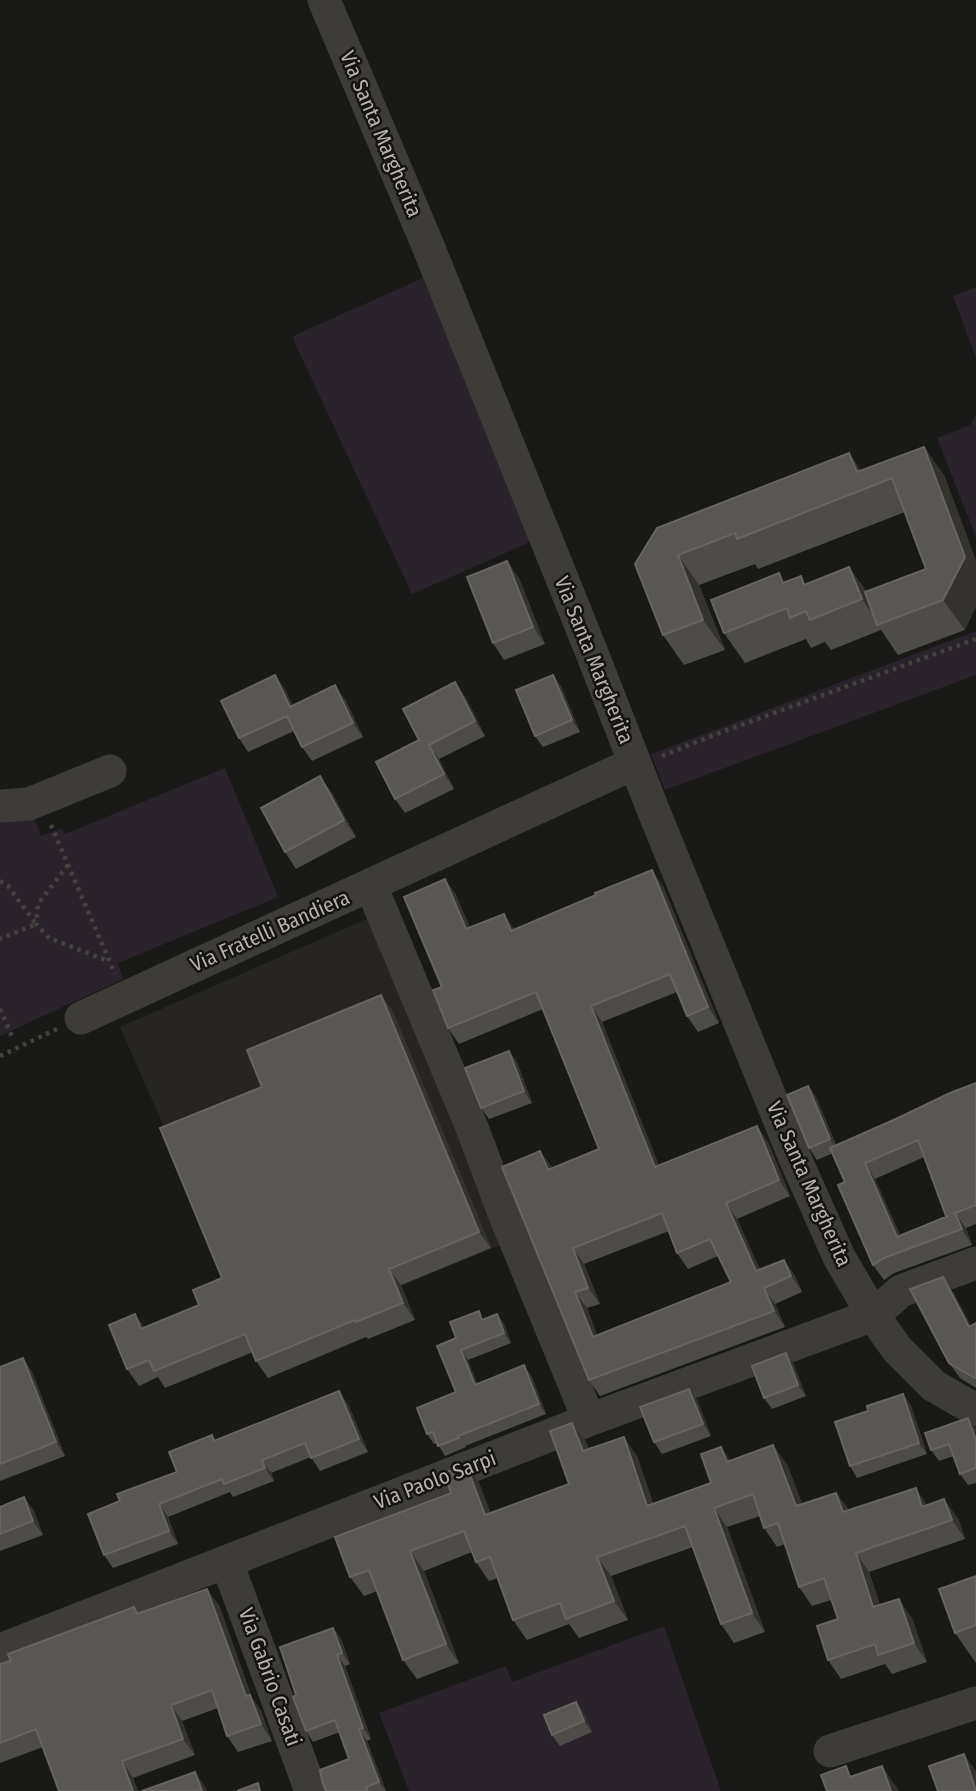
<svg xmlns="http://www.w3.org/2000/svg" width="976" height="1791" font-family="'Fira Sans Condensed',sans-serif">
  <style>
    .built { fill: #262523 }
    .green { fill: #2b232c }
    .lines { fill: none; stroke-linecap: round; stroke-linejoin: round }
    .path { stroke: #45423e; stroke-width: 4.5; stroke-dasharray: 3.5 5; stroke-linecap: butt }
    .minor { stroke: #3e3c38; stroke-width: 33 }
    .wall { fill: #4e4c48; fill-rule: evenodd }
    .shaded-wall { fill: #343330 }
    .building { fill: #595753; stroke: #686560; stroke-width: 2; fill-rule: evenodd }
    .labels { text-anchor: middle; stroke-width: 5; stroke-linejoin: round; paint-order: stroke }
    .street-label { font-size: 21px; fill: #b8b2aa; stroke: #141412 }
  </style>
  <rect width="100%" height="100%" fill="#191917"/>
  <path class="built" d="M369,918l134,326 -102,42 -51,12 -28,12 16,39 -70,29 -96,-233 -52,-118z"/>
  <path class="green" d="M423,278l112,262 -123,54 -118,-253 -1,-5z
    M976,287v71l-23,-62z
    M976,415v122l-39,-99 33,-13z
    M976,631v44l-311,115 -14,-36z
    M225,768l53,129 -160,66 5,16 -123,57v-218l34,-1 7,19 21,-8 3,6z
    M664,1626l57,165h-312l-30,-78 127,-47 6,16z"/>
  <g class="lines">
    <path class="path" d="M662,756l52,-21 262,-96
      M51,825l64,149
      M68,865l-30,39 -2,20 13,14 59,23
      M0,881l8,5 28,38 -36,15
      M0,1009l12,27
      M0,1056l59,-28"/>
    <path class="minor" d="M324,0l102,241 164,407 64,164 141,346 44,99 34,58 24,34 37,37 42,24
      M0,806l29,-2 81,-33
      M371,886l102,244 31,83 85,207
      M81,1018l554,-255
      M227,1563l84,228
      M0,1650l589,-230 284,-105 28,-24 75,-28
      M830,1751l146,-48"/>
  </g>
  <path class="wall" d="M924,447l21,30 20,153 -67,25 -17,-25 -50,20 -6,-8 -14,6 -5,-9 -61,24 -21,-30 82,-49 43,-17 17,24 60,-22 -21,-57 -147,57 -3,-5 -56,21 26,65 -41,15 -21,-30 -28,-71 226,-94z
    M507,561l12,17 26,66 -41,16 -11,-17z
    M561,686l19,46 -37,15 -8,-11z
    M285,689l7,16 53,-6 18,38 -51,24 -10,-14 -8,-16 -46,21 -9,-14z
    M465,696l20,40 -46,23 15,30 -49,24 -10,-14 24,-59z
    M332,793l24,44 -60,32 -11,-17z
    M445,879l11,16 14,33 44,2 149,-44 56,137 -21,9 -11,-16 -10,-24 -75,30 57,144 109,-24 22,54 -53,23 23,51 24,-10 11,16 7,16 -27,12 10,23 -185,69 -11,-16 -37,-212 47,-19 -56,-140 -84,35 -11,-16 -6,-41zM669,1231l8,22 11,16 30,-13 13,26 -134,53 -10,-27 13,-4 -16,-40z
    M381,995l12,17 98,236 -90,37 14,35 -47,19 -2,-2 -98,41 -12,-17 -3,-9 -88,36 -7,-11 -19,9 -12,-17 17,-42 55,-22 23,-27 40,-191z
    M509,1051l8,11 15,41 -43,16 -8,-11z
    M976,1083v141l-10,4 6,17 -78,28 -10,7 -11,-15 -28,-83 -12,-29 -16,7 -8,-12 -1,-62 8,11 20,48zM924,1157l22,59 -46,19 -25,-56z
    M953,1292l18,34 5,-3v65l-16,-10 -11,-15z
    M497,1314l7,10 7,19 -43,17 9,24 54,-9 15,39 -81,32 1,1 -21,9 -8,-13 -3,1 -7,-10 29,-42v-54l28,-19z
    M786,1353l8,12 12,31 -34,13 -8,-11z
    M23,1358l9,14 33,84 -65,25v-114z
    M903,1394l8,12 16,48 -70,24 -7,-12 18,-55z
    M697,1400l14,36 -49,18 -8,-12z
    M348,1404l20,48 -48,19 -9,-14 -40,16 3,8 -41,16 -3,-5 -62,25 10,27 -65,24 -9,-13 16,-54 57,-29 35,-37 4,6z
    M968,1418l8,11v54l-8,2 -8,-11 -6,-18 -15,5 -8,-11z
    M572,1423l14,19 3,7 48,7 16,48 58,-21 20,-22 56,3 15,40 34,-11 13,17 78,-5 31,13 7,21 -96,33 11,33 32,13 15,44 -35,12 -7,-10 -44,15 -13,-19 10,-41 -7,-19 -19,6 -13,-19 -14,-43 -8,3 -13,-19 -4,-12 -33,11 38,105 -31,11 -13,-19 -28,-77 -82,29 17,44 -49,18 -10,-14 -42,16 -14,-20 -15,-42 -9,3 -13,-19 -4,-10 -48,19 35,92 -42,16 -14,-19 -26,-69 -13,5 -14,-19 101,-84 15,-29 13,19 11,30 79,-29z
    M24,1497l10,14 9,24 -43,16v-44z
    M976,1576v87l-21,-30z
    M219,1605l33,93 9,13 11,30 -34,11 -11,-16 -9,-28 -36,13 13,34 -62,23 5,13h-79l-16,-44 -43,16v-99l134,-57 5,6z
    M333,1628l8,11 9,25 -5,2 26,73 -4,2 19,50h-60l23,-32 -9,-27 -27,10 -7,-11 -10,-36z
    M584,1713l8,19 -32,14 -8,-11z"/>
  <path class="shaded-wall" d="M924,447l21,30 31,83v47l-11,23 -22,-30z
    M849,453l21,30 -13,-11z
    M678,555l21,30 26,65 -22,-30z
    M507,561l12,17 26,66 -12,-17z
    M849,567l21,30 9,27 -17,-25z
    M275,675l10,14 15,32 -10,-14z
    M553,675l8,11 19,46 -8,-12z
    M455,682l10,14 20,40 -10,-15z
    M335,685l10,14 18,38 -10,-14z
    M429,745l10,14 15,30 -10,-15z
    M320,776l12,17 24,44 -12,-17z
    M652,870l11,16 56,137 -11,-16z
    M445,879l11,16 21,50 -11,-16z
    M504,914l11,16 -4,1z
    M381,995l12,17 98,236 -12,-16z
    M591,1006l11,16 64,161 -11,-16z
    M509,1051l8,11 15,41 -8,-12z
    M808,1086l8,11 22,54 -8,-12z
    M757,1126l11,16 22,54 -11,-16z
    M540,1151l12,16 7,19 -11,-16z
    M865,1163l10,16 32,73 -10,-15z
    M726,1203l11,16 31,68 -12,-16z
    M955,1213l11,15 6,17 -10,-16z
    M573,1248l11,16 16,40 -12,-16z
    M784,1260l11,16 7,16 -11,-16z
    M389,1269l12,16 14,35 -12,-17z
    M943,1277l10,15 23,43 -7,-8z
    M764,1288l11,16 10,23 -11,-16z
    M575,1292l12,16 17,45 -11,-16z
    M135,1314l12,17 -6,-2z
    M497,1314l7,10 7,19 -7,-10z
    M461,1350l7,10 13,35 -6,-10z
    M786,1353l8,12 12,31 -8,-11z
    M23,1358l9,14 33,84 -9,-14z
    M524,1365l7,10 15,39 -7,-10z
    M689,1389l8,11 14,36 -8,-12z
    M339,1391l9,13 20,48 -9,-13z
    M903,1394l8,12 16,48 -8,-11z
    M968,1418l8,11v11z
    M572,1423l14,19 10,28 -13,-19z
    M624,1437l13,19 24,69 -14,-19z
    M773,1445l14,19 23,61 -14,-19z
    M721,1447l14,19 -8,-4z
    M262,1460l9,13 3,8 -9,-13z
    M466,1464l13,19 20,51 -14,-19z
    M916,1488l13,20 -7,-1z
    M836,1493l14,19h-7z
    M24,1497l10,14 9,24 -10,-14z
    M944,1499l14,19 7,21 -13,-19z
    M159,1504l9,13 10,27 -9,-13z
    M714,1508l13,19 38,105 -13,-19z
    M410,1551l14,20 35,92 -13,-19z
    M856,1553l13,19 18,55 -14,-20z
    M597,1557l14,19 17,44 -14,-19z
    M207,1589l12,16 33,93 9,13 11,30 -11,-17 -15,-28z
    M899,1599l13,19 15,44 -13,-19z
    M333,1628l8,11 9,25 -8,-11z
    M337,1655l8,11 26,73 -8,-11z
    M576,1702l8,11 8,19 -8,-11z
    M171,1705l11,16 13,34 -12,-16z
    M359,1729l8,12 19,50 -7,-9z
    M964,1754l12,17v18z
    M122,1761l11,17 5,13h-5z
    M882,1766l17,25h-8z
    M195,1772l11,16 1,3h-5z"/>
  <path class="building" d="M924,447l41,110 -22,43 -66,25 -12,-33 61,-23 -34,-91 -155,61 -2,-6 -57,22 25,65 -40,15 -28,-71 22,-36 192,-75 8,19z
    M507,561l26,66 -40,16 -26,-66z
    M849,567l13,32 -52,21 -4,-9 -16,7 -3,-10 -63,25 -13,-33 68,-27 4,10 18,-7 3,9z
    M275,675l15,32 45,-22 18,38 -51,24 -15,-31 -48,22 -18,-37z
    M553,675l19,45 -37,16 -19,-46z
    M455,682l20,39 -46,24 15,29 -49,25 -19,-37 43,-22 -16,-31z
    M320,776l24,44 -59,32 -24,-44z
    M652,870l56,137 -21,9 -17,-42 -79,32 64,161 102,-41 22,54 -53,23 30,68 28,-11 7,16 -27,12 10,23 -185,69 -87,-213 38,-16 8,19 51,-21 -63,-157 -88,36 -15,-38 9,-3 -38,-90 41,-18 21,50 38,-15 7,17 85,-36 -1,-2zM662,1213l15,40 33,-14 21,43 -138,55 -18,-45 13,-4 -15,-40z
    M381,995l98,237 -90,37 14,34 -47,19 -1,-2 -99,41 -11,-27 -91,37 -5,-11 -22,9 -18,-44 26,-11 6,15 58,-24 -6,-15 29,-12 -62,-150 102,-41 -15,-37z
    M509,1051l15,40 -43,17 -16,-40z
    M976,1083v122l-21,8 7,16 -78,29 -11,7 -35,-80 7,-3 -15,-34 68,-30 52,-25zM918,1140l28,76h2l-51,21 -32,-74z
    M808,1086l22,53 -21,9 -22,-53z
    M943,1277l26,50 7,-4v55h-1l-26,-15 -39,-74z
    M479,1311l3,9 15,-6 7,19 -43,17 14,35 49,-20 15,39 -81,32 1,2 -21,8 -5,-14 -6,2 -10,-26 39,-16 -19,-46 19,-8 -6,-16z
    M786,1353l12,32 -34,13 -12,-32z
    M23,1358l33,84 -56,22v-97z
    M689,1389l14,35 -49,18 -14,-35z
    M339,1391l20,48 -48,19 -6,-15 -43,17 3,8 -41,16 -2,-5 -63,25 10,27 -65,24 -16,-41 32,-13 -3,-7 60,-22 -8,-20 43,-17 2,6z
    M903,1394l16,49 -69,23 -15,-44 33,-11 -1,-5z
    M968,1418l8,22v28l-16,6 -11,-30 -18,6 -6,-17z
    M572,1423l11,28 41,-14 23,69 64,-23 -10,-29 20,-7 6,15 46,-17 23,61 40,-13 7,19 73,-24 6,19 22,-8 8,21 -96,33 17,54 26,-8 15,44 -36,12 -3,-11 -47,16 -11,-34 21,-7 -14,-41 -25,9 -21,-64 -14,5 -11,-34 -39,14 38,105 -31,11 -36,-98 -88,31 17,44 -48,18 -6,-16 -47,17 -23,-63 -14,5 -12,-31 -54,20 36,93 -43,16 -34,-90 -19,7 -15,-40 116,-44 -7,-20 22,-9 19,51 84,-31 -19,-53z
    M24,1497l9,24 -33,13v-27z
    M976,1576v49l-21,8 -16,-44z
    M207,1589l39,107 4,-1 11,29 -34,12 -15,-46 -41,15 12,34 -61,22 11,30h-74l-23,-62 -36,14v-79l11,-3 -3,-7 126,-47 3,7z
    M333,1628l9,25 -5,2 26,73 -4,1 20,53 -13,5 1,4h-41l-4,-10 -2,-11 29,-11 -14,-39 -29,11 -13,-34 3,-2 -16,-48z
    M576,1702l8,19 -32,14 -8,-20z
    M964,1754l12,37h-38l-9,-25z
    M846,1766l4,11 32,-11 9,25h-64l-6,-16z
    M195,1772l7,19h-60z
    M258,1783l2,8h-23z"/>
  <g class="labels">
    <g class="street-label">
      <text transform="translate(381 134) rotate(67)" y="7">Via Santa Margherita</text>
      <text transform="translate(594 660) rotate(68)" y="7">Via Santa Margherita</text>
      <text transform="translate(270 931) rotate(-24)" y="7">Via Fratelli Bandiera</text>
      <text transform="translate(809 1184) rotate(66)" y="7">Via Santa Margherita</text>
      <text transform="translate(435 1480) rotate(-21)" y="7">Via Paolo Sarpi</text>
      <text transform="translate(270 1677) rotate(70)" y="7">Via Gabrio Casati</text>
    </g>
  </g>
</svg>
